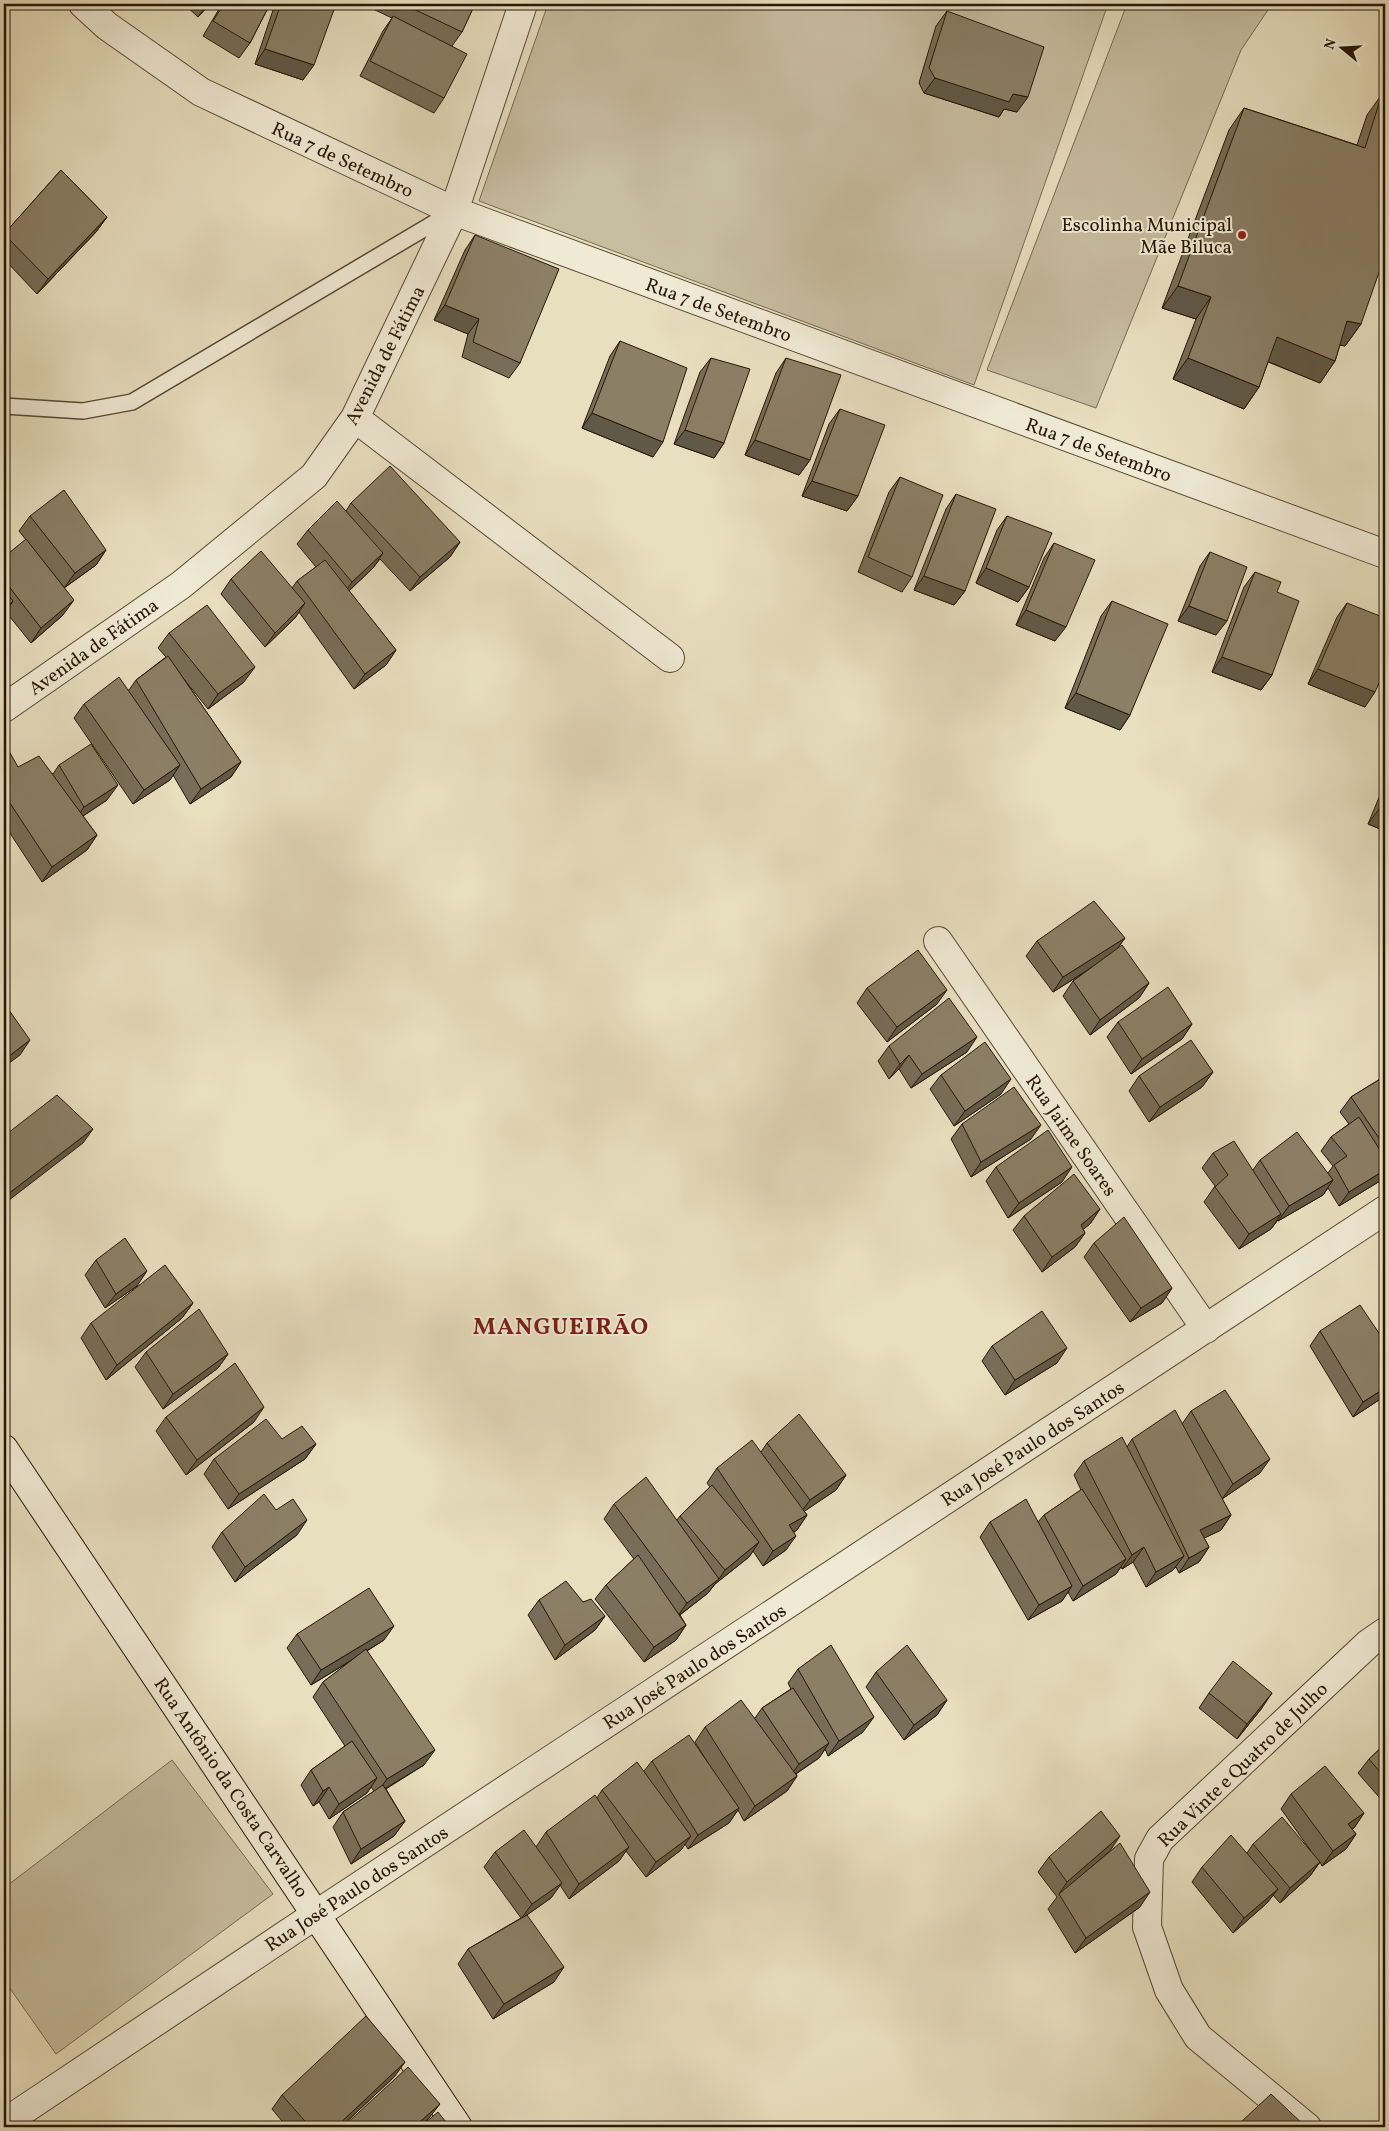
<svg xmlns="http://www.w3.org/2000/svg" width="1389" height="2131" font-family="Vollkorn,serif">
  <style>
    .green { fill: #c7bda0; stroke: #766a53 }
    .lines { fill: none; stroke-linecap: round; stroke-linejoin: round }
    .lane-casing { stroke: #564934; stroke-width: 18 }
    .street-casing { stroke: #564934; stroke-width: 30 }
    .secondary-casing { stroke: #261706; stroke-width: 30 }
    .lane { stroke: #f0ead5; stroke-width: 15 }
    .street { stroke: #f0ead5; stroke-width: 28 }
    .secondary { stroke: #f0ead5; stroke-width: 28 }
    .wall { fill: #786d58; stroke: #261706 }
    .shaded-wall { fill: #615947; stroke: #261706 }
    .building { fill: #8b7f66; stroke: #261706 }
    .poi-dot { fill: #8f2418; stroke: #f0ead5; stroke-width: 2 }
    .labels { text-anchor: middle; stroke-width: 4; stroke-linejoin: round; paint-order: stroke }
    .street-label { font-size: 19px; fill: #261706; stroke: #f0ead5 }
    .poi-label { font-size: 19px; fill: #261706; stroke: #f0ead5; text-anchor: end }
    .district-label { font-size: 24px; font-weight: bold; letter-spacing: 1px; fill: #7a1f14; stroke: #f0ead5 }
  </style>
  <rect width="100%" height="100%" fill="#e8dfbf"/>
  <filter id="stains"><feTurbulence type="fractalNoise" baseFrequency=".004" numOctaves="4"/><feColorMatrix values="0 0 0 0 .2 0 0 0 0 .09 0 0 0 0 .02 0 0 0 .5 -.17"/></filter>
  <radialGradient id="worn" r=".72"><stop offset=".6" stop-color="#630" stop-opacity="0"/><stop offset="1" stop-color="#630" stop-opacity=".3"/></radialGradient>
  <path class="green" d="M548,4h560l-134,381 -495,-184z
    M1127,4h145l-31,46 -145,358 -109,-38z
    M172,1760l101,134 -217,160 -52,-74v-92z"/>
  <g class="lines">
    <defs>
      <path id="lane" d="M4,406l79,5 49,-9 317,-188"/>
      <path id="street" d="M83,4l24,22 94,66 253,119 931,343
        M355,418l315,240
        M4,708l177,-123 133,-109 41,-58 99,-207 69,-207
        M938,941l268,388
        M4,2123l313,-209 1068,-704
        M1307,2127l-109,-90 -29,-47 -22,-63 2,-68 11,-20 209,-196 16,-11"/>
      <path id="secondary" d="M4,1449l454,678"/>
    </defs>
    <use href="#lane" class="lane-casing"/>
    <use href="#street" class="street-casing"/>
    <use href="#secondary" class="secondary-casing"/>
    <use href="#lane" class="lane"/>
    <use href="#street" class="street"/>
    <use href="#secondary" class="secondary"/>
  </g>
  <path class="wall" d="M184,4h26l-12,13z
    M222,4h48l-20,39 -11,15 -36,-22z
    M275,4h61l-33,76 -48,-16z
    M373,4h102l-13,28 -10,14 -8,52 -10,15 -74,-37 23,-45 9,-13 -21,-10z
    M947,11l70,101 -13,-3 -5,8 -75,-24 -5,-10 17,-57z
    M1382,94l-21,230 -16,22 -5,-1 -5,16 -15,22 -52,-21 -9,25 -15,22 -71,-30 23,-60 -34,-11 67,-178 15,-22 113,37 10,-30z
    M61,170l46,47 -11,15 -59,62 -33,-35v-25z
    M475,235l45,128 -11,15 -47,-21 6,-23 -34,-14 31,-70z
    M620,341l33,116 -71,-29 28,-72z
    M711,358l13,85 -10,15 -40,-14 26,-72z
    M786,358l24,102 -11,15 -54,-20 31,-82z
    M840,409l18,87 -11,15 -45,-15 27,-72z
    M900,477l12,100 -10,15 -44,-20 31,-80z
    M956,494l9,97 -11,14 -40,-15 32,-81z
    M351,503l109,39 -10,15 -40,34 -30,-32 -7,9 -24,23 47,59 -10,15 -32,24 -55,-77 -4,6 -30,29 -44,-53 10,-15 61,9 5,-7 19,-14 -19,-23 11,-14 38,-19z
    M30,516l76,34 -10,15 -32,23 -45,-57z
    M1007,516l22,71 -11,15 -42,-19 21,-53z
    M1054,543l1,98 -39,-16 28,-67z
    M1210,552l6,83 -38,-14 22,-55z
    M4,557l59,58 -32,28 -25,-31 -2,3z
    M1255,572l22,20 -5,83 -11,15 -49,-18 32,-85z
    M1112,601l18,114 -10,15 -55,-22 36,-92z
    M1347,603l18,104 -57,-23 29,-67z
    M169,633l75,49 -36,27 -25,-31 58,84 -10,15 -41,27 -17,-29 -3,5 -37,24 -59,-86 10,-14 45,-14 7,-10 30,-23 -8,-9z
    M4,754l14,13 35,7 6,-9 48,35 -24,16 14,19 -10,15 -45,32 -38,-58z
    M1385,783v48l-17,-7z
    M1125,938l-8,11 32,34 -10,15 -49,37 -27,-39 10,-15 20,-14 -40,25 -27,-36 11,-15z
    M867,988l70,16 -50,38 -30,-39z
    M1118,1022l74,2 -10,15 -51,35 -24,-37z
    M889,1046l78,6 -56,36 -12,-19 -10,10 -11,-18z
    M1213,1072l-11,15 -53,35 -20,-31 10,-15z
    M941,1075l60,19 -47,32 -24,-37z
    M1385,1076v98l-5,7 -41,25 -11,-18 -5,7 -45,26v-1l-7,9 -32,20 -35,-47 11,-16 -13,-18 11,-15 40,17 7,-10 68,13 5,-7 -12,-15 10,-14 18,-13 -9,-12 11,-15z
    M962,1124l69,15 -60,38 -20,-38z
    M996,1167l66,15 -54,36 -22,-37z
    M1100,1209l-10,15 -7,5 2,4 -10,14 -33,25 -29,-42 11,-14z
    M1094,1243l78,45 -10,15 -32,19 -46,-65z
    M96,1260l41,26 -32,22 -20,-33z
    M193,1303l-11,15 -76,62 -25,-42 10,-15z
    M1320,1331l65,11v54l-32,21 -43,-71z
    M992,1346l65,17 -52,32 -23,-34z
    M146,1352l82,2 -10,14 -55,41 -28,-42z
    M1191,1411l69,62 -38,26 9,16 -10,15 -17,8 5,9 -10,15 -20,11 -3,-6 -3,3 -27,17 -13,-25 -11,7 -1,-2 -5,7 -43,27 -5,-9 -6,9 -34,19 -48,-83 10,-15h48l6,-7 37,-25 -7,-15 10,-14 43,-14 5,-8 50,-15z
    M166,1417l88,5 -68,53 -30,-44z
    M767,1443l79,32 -10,15 -32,21 3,4 -10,15 -3,2 -8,18 -23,16 -10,-15 -4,6 -34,27 -7,9 -28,22 6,10 -10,15 -32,22 -49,-63 11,-14 28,-26 -30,-40 10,-15 63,16 3,-4 30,-29 -3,-4 10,-15 44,-16z
    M316,1444l-11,15 -77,50 -24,-35 10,-15z
    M276,1510l21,25 -62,47 -23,-35 10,-15z
    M539,1600l44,2 22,14 -10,14 -40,30 -27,-45z
    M297,1634l87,6 -17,11 57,114 -38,24 19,32 -11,15 -43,28 -18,-37 10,-15 31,-21 -3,-4 -4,6 -38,26 -10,-17 -6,4 -12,-21 10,-15 34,-24 -32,-49 10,-15 31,-23 -43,26 -24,-37z
    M798,1669l65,63 -35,24 -3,-7 -6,9 -23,16 1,2 -10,15 -43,30 -6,-11 -9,13 -41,26 -3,-5 -4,6 -35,27 -20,-26 -7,10 -50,38 -9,-14 -9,13 -24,17 27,67 -61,37 -35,-55 10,-15 53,-31 -37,-51 11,-15 41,-5 10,-15 51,-34 5,-8 42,-19 8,-10 56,2 -13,-21 10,-15 50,-9 7,-10 29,-19 -3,-6z
    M876,1672l71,28 -10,15 -33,25 -38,-53z
    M1209,1693l53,15 -25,31 -38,-31z
    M1385,1744v60l-27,-31 11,-14z
    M1291,1794l73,19 -10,15 -2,1 4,5 -10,15 -24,17 -2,-4 -10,14 -30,27 -7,-8 -6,8 -34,30 -41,-51 10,-15 45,-14 6,-9 58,7 -30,-42z
    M1110,1851l-14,12 44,44 -65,46 -27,-44 9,-12 -19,-25 11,-15z
    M405,2062l-11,15 -53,50h-54l-15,-18 10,-14z
    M1241,2122l65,5h-69z"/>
  <path class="shaded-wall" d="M208,4h2l-12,13z
    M265,49l49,16 -11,15 -48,-16z
    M935,78l78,16 15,3 -11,15 -13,-3 -5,8 -75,-24z
    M107,217l-11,15 -59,62 11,-15z
    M1178,286l33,11 -15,22 -34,-11z
    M445,305l34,14 -11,15 -34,-14z
    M1347,321l14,3 -16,22 -13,-3z
    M1277,337l58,24 -15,22 -58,-24z
    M1188,358l71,29 -15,22 -71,-30z
    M592,413l71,29 -10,15 -71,-29z
    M685,430l39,13 -10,15 -40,-14z
    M755,440l55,20 -11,15 -54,-20z
    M812,481l46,15 -11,15 -45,-15z
    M460,542l-10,15 -40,34 10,-14z
    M106,550l-10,15 -32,23 11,-15z
    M383,553l-10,15 -31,29 10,-15z
    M986,568l43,19 -11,15 -42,-19z
    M924,576l41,15 -11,14 -40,-15z
    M74,600l-11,15 -32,28 10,-15z
    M13,601l-9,14v-5z
    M305,603l-10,15 -30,29 10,-14z
    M1189,606l38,15 -11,14 -38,-14z
    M1026,610l40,17 -11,14 -39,-16z
    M396,650l-10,15 -32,24 11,-15z
    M1222,657l50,18 -11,15 -49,-18z
    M255,667l-11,15 -36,27 10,-15z
    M1318,669l57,23 -10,15 -57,-23z
    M1076,693l54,22 -10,15 -55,-22z
    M241,762l-10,15 -41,27 11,-15z
    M180,765l-10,15 -37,24 11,-14z
    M118,785l-11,15 -33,22 10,-15z
    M1379,809l6,3v19l-17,-7z
    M97,835l-10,15 -45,32 10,-15z
    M1125,938l-11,15 -61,39 10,-15z
    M1149,983l-10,15 -49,37 10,-15z
    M947,990l-10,14 -50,38 10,-15z
    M1192,1024l-10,15 -51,35 11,-15z
    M977,1037l-10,15 -56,36 11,-14z
    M30,1040l-10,15 -16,12v-7z
    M909,1055l-10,14 -10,10 11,-15z
    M1213,1072l-11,15 -53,35 11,-15z
    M1011,1079l-10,15 -47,32 11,-15z
    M1041,1125l-10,14 -60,38 10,-15z
    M93,1129l-10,14 -79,61v-7z
    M1072,1167l-10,15 -54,36 11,-15z
    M1385,1170v4l-5,7 -41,25 10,-14z
    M1333,1180l-10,15 -45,26 11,-15z
    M1100,1209l-10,15 -20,16 11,-15z
    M1281,1214l-10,15 -32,20 10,-15z
    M1085,1233l-10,14 -33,25 10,-15z
    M147,1271l-10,15 -32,22 11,-14z
    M1172,1288l-10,15 -32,19 11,-14z
    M193,1303l-11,15 -76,62 11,-15z
    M1067,1348l-10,15 -52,32 10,-15z
    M228,1354l-10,14 -55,41 10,-15z
    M1385,1388v8l-32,21 10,-15z
    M264,1407l-10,15 -68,53 11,-15z
    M316,1444l-11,15 -77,50 11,-15z
    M1270,1459l-10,14 -38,26 11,-15z
    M846,1475l-10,15 -37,25 11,-15z
    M807,1515l-10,15 -18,10 10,-15z
    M1231,1515l-10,15 -31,15 10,-15z
    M307,1520l-10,15 -62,47 10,-15z
    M796,1536l-10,14 -23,16 10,-15z
    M759,1542l-10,15 -34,27 -7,9 -31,24 10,-14 32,-24 6,-9z
    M1144,1547l-11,15 -11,7 10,-14z
    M1209,1547l-10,15 -20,11 10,-15z
    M1184,1556l-11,14 -27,17 10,-15z
    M1126,1559l-10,15 -43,27 10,-15z
    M1072,1586l-10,15 -34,19 11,-15z
    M605,1616l-10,14 -40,30 10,-15z
    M686,1625l-10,15 -32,22 10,-15z
    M394,1626l-10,14 -73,45 10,-15z
    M1272,1693l-10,15 -25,31 10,-15z
    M947,1700l-10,15 -33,25 10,-15z
    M874,1717l-11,15 -35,24 11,-15z
    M829,1743l-10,15 -30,20 10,-14z
    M435,1750l-11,15 -48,29 11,-15z
    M797,1776l-10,15 -43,30 11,-15z
    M377,1778l-10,15 -38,26 10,-15z
    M329,1787l-10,15 -6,4 10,-15z
    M739,1808l-10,15 -41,26 10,-14z
    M1364,1813l-10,15 -17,11 11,-15z
    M405,1821l-11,15 -43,28 10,-15z
    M1356,1834l-10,15 -24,17 11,-15z
    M691,1836l-10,14 -35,27 10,-15z
    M1120,1836l-10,15 -51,44v-1l8,-12z
    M629,1847l-10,14 -50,38 10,-15z
    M1320,1862l-10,14 -30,27 10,-15z
    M562,1883l-11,15 -30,21 11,-15z
    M1278,1889l-11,14 -34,30 11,-15z
    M1150,1892l-10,15 -65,46 11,-15z
    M564,1967l-10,15 -61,37 11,-15z
    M405,2062l-11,15 -53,50h-5z
    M440,2104l-11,14 -9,9h-6z"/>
  <path class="building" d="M224,4h46l-20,39 -37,-22z
    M281,4h55l-22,61 -49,-16z
    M403,4h72l-13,28z
    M947,11l97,36 -16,50 -15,-3 -4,8 -74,-24 -6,-10z
    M393,16l74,38 -23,44 -74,-37z
    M1382,94l3,1v160l-24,69 -14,-3 -12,40 -58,-24 -18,50 -71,-29 23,-61 -33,-11 66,-178 121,40z
    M61,170l46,47 -59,62 -44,-45z
    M475,235l84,34 -39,94 -47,-21 6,-23 -34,-14z
    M620,341l67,27 -24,74 -71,-29z
    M711,358l39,11 -26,74 -39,-13z
    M786,358l55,17 -31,85 -55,-20z
    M840,409l45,16 -27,71 -46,-15z
    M390,466l70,76 -40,35 -69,-74z
    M900,477l43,18 -31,82 -44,-20z
    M64,490l42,60 -31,23 -45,-57z
    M956,494l40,15 -31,82 -41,-15z
    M337,501l46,52 -31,29 -44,-52z
    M1007,516l45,17 -23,54 -43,-19z
    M26,539l48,61 -33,28 -37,-48v-23z
    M1054,543l41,17 -29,67 -40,-17z
    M261,551l44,52 -30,30 -44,-54z
    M1210,552l37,15 -20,54 -38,-15z
    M325,560l71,90 -31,24 -68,-93z
    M1255,572l26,10 -4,10 22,9 -27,74 -50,-18z
    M4,589l9,12 -9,9z
    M1112,601l56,23 -38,91 -54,-22z
    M1347,603l38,15v52l-10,22 -57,-23z
    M207,605l48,62 -37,27 -49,-61z
    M168,656l73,106 -40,27 -65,-109z
    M119,677l61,88 -36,25 -60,-86z
    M91,744l27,41 -34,22 -25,-42z
    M9,751l9,16 21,-11 58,79 -45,32 -48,-73v-40z
    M1385,793v19l-6,-3z
    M1094,901l31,37 -62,39 -26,-36z
    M1122,945l27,38 -49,37 -27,-39z
    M918,950l29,40 -50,37 -30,-39z
    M1168,987l24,37 -50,35 -24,-37z
    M949,998l28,39 -55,37 -13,-19 -9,9 -11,-18z
    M4,1003l26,37 -26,20z
    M1191,1040l22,32 -53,35 -21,-31z
    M985,1042l26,37 -46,32 -24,-36z
    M1385,1076v71l-34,-50z
    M1014,1087l27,38 -60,37 -19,-38z
    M57,1095l36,34 -89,68v-61z
    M1359,1117l26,41v12l-36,22 -15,-27 13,-9 -16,-19z
    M1048,1130l24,37 -53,36 -23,-36z
    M1297,1132l36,48 -44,26 -29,-46z
    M1234,1141l47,73 -32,20 -34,-47 13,-12 -15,-22z
    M1074,1174l26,35 -19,16 4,8 -33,24 -28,-41z
    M1124,1217l48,71 -31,20 -47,-65z
    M125,1238l22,33 -31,23 -20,-34z
    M165,1265l28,38 -76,62 -26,-42z
    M1360,1305l25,37v46l-22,14 -43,-71z
    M199,1309l29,45 -55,40 -27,-42z
    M1042,1311l25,37 -52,32 -23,-34z
    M235,1363l29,44 -67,53 -31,-43z
    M1225,1390l45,69 -37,25 -42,-73z
    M1175,1410l56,105 -31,15 9,17 -20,11 -57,-119z
    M799,1414l47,61 -36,25 -43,-57z
    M266,1419l16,20 20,-13 14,18 -77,50 -25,-35z
    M1122,1437l62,119 -28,16 -12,-25 -12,8 -48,-94z
    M752,1440l55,75 -18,10 7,11 -23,15 -56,-83z
    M646,1477l73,102 -32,24 -73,-99z
    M712,1485l47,57 -34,28 -45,-54z
    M1082,1489l44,70 -43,27 -39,-71z
    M264,1494l12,16 17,-11 14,21 -62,47 -23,-35z
    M1026,1499l46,87 -33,19 -49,-83z
    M638,1555l48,70 -32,22 -48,-62z
    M566,1581l17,21 8,-3 14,17 -40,29 -26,-45z
    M369,1588l25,38 -73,44 -24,-36z
    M831,1645l43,72 -35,24 -41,-72z
    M907,1645l40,55 -33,25 -38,-53z
    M366,1649l69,101 -48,29 -64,-97z
    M1233,1661l39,32 -25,31 -38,-31z
    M793,1688l36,55 -30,21 -37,-56z
    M741,1700l56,76 -42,30 -50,-79z
    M689,1735l50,73 -41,27 -46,-74z
    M352,1741l25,37 -38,26 -10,-17 -6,4 -12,-21z
    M1385,1744v34l-16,-19z
    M637,1762l54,74 -35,26 -54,-72z
    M1325,1766l39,47 -16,11 8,10 -23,17 -42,-57z
    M383,1785l22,36 -44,28 -18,-37z
    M595,1795l34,52 -50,37 -33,-52z
    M1101,1811l19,25 -53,46 -18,-25z
    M1282,1817l38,45 -30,26 -37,-44z
    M524,1830l38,53 -30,21 -37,-52z
    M1231,1835l47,54 -34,29 -42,-51z
    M1120,1843l30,49 -64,46 -27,-44z
    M527,1915l37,52 -60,37 -36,-55z
    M366,2016l39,46 -69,65h-26l-28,-32z
    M408,2067l32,37 -26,23h-71z
    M1271,2094l35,33h-60l-5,-5z
    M438,2112l12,15h-30z"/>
  <circle class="poi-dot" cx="1242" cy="235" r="5"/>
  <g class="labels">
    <g class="street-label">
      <text transform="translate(343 159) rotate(25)" y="7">Rua 7 de Setembro</text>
      <text transform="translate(719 309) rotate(20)" y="7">Rua 7 de Setembro</text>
      <text transform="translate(384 355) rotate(-63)" y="7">Avenida de Fátima</text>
      <text transform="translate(1099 449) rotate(20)" y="7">Rua 7 de Setembro</text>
      <text transform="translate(93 646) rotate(-35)" y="7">Avenida de Fátima</text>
      <text transform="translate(1072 1135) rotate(55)" y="7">Rua Jaime Soares</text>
      <text transform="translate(1032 1443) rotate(-33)" y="7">Rua José Paulo dos Santos</text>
      <text transform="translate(694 1666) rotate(-33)" y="7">Rua José Paulo dos Santos</text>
      <text transform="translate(1242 1764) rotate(-44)" y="7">Rua Vinte e Quatro de Julho</text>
      <text transform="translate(232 1787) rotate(56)" y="7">Rua Antônio da Costa Carvalho</text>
      <text transform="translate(356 1888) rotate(-33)" y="7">Rua José Paulo dos Santos</text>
    </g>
    <g class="poi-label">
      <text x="1232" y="231">Escolinha Municipal<tspan x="1232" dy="22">Mãe Biluca</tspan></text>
    </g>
    <g class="district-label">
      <text x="561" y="1334">MANGUEIRÃO</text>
    </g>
  </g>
  <rect width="1389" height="2131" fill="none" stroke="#e8dfbf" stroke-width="20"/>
  <rect x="5" y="5" width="1379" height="2121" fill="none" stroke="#261706" stroke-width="2.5"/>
  <rect x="10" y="10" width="1369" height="2111" fill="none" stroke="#261706"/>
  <g transform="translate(1342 48) rotate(288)" stroke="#f0ead5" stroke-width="4" paint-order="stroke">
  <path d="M0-4L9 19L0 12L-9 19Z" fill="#261706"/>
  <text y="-8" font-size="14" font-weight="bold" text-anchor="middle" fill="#261706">N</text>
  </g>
  <rect width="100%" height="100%" filter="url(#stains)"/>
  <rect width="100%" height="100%" fill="url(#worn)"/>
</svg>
